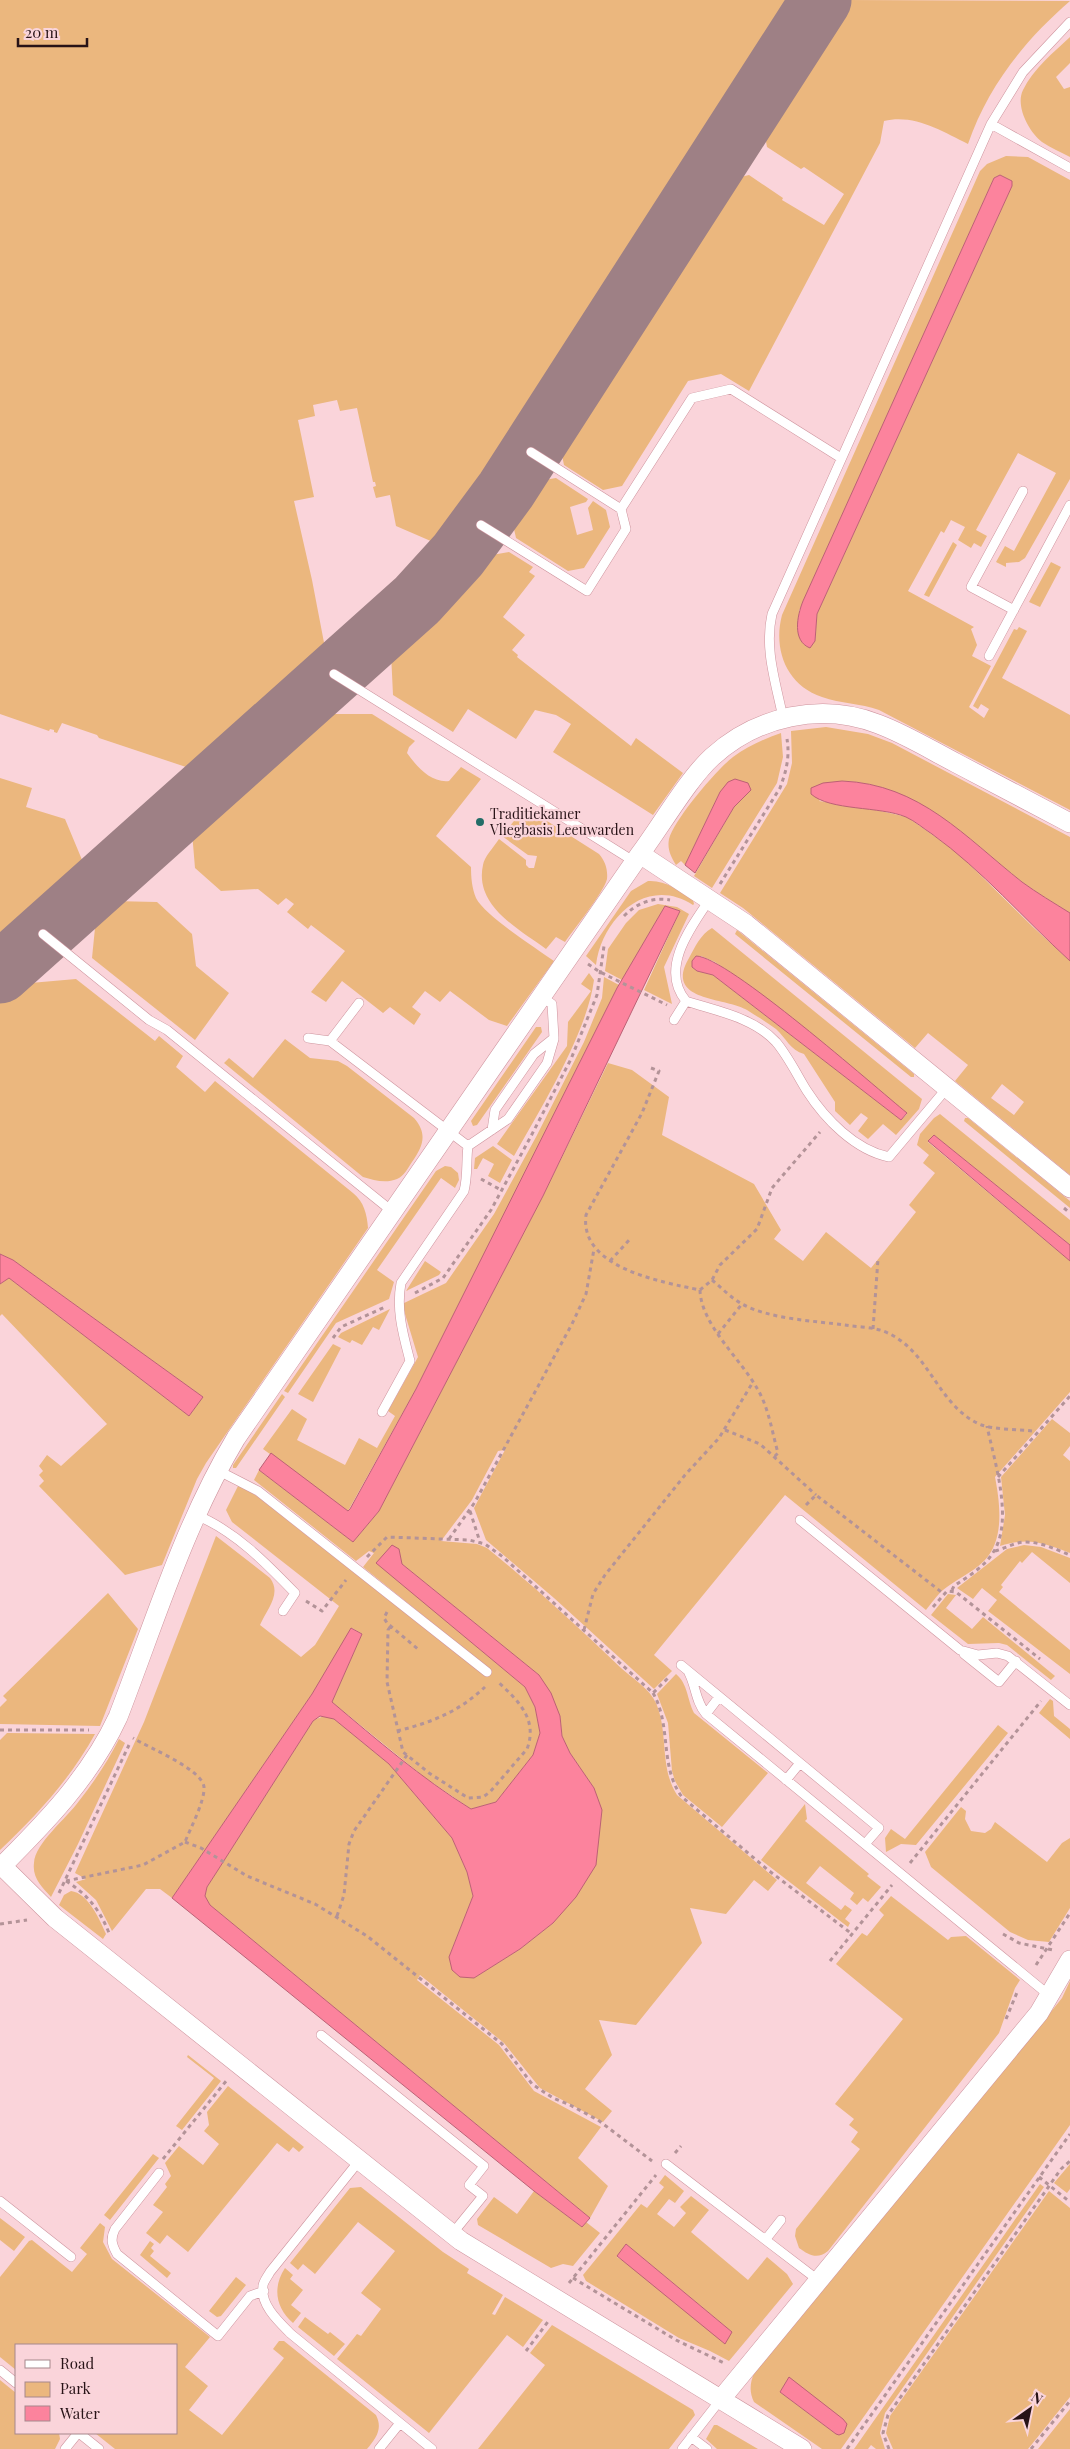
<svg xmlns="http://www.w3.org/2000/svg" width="1070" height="2449" font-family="'Playfair Display',serif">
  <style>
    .green { fill: #ebb77e; fill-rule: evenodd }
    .water { fill: #fc839d; stroke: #bc6175 }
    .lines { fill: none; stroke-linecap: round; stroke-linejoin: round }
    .taxiway { stroke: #9e8085; stroke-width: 61 }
    .lane-casing { stroke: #ce949e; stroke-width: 10 }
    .street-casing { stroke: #ce949e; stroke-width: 20 }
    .path { stroke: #b39398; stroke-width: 3; stroke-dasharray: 4 4; stroke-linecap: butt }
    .lane { stroke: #fff; stroke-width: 9 }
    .street { stroke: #fff; stroke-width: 19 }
    .poi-dot { fill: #236d67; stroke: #fad4da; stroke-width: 2 }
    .labels { text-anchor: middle; stroke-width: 4.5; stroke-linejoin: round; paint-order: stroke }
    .poi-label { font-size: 14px; fill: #281317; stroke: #fad4da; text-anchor: start }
  </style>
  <rect width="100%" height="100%" fill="#fad4da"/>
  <path class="green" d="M0,0h796l-279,433 -77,112 -44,-19 -6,-31 -14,3 -3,-11 3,-1 -1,-4h-2l-16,-74 -17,3 -3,-11 -24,5 2,11 -17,4 16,77 -20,4 18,79 14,73 -131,117 -96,-32 -2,-3 -35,-12 -5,10 -3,-1v-2l-4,-1 -1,2 -49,-17z
    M847,0l223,1c-45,39 -82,85 -102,143 -27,-13 -53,-30 -84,-23l-4,22 -131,248 -28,-17 -33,7 -66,105 -19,4 -39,-25 -4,-19 172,-267 17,-4 34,23 -1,2 42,25 20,-31 -40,-27 -3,2 -34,-22 -3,-17z
    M1070,37v26l-14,14 8,12 6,-2v70c-9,-5 -19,-9 -28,-15 -13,-10 -27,-36 -19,-52 10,-21 31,-38 47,-53z
    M1006,156l22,1 42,23v299l-45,79 -6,4 -13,1v4l-10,-5 9,-16 9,5 42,-78 -38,-20 -42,77 11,6 -6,11 -7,-4 -3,5 -13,-8 7,-13 -14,-7 -7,13 -3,-2 -33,60 66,36 -3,2 6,16 -5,11 19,10 -22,41 15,11 5,-9 -8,-5 -3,5 -5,-3 41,-77 3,1 2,-3 8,4 -25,47 68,37v95l-191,-100c-19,-7 -38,-6 -57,-13 -36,-12 -49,-48 -40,-82l198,-444 7,-7zM1000,175l12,6v5l-195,428 -2,27 -16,-30 195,-433z
    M556,478l32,21 -2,3 -16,5 7,28 16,-5 -5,-22 5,-7 13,9 4,17 -26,41 -16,3 -52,-33 -4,-18 26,-39z
    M953,542l4,3 -28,52 -5,-2z
    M509,552l24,15 -4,5 6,4 -32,41 22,18 -13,15 6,5 -1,2 114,89 5,-8 47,35 -30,42 -100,-63 18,-28 -15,-9 -21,-5 -19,29 -48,-30 -15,23 -60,-37 -2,-42 53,-49 42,-48z
    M1051,562l10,5 -21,40 -11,-5z
    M325,714h47l43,27 -6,6 -2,6c10,14 24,30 42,28l12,-14 20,12 -45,57 35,31c0,11 1,21 5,31 9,18 60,50 78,63l-47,65 -18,-6 -39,-29 -10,11 -15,-11 -13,16 9,7 -7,11 -24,-18 -7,6 -41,-32 -16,21 -15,-10 34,-41 -34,-26 -3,4 -21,-17 7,-8 -8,-6 -8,7 -20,-16 -37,2 -26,-23 -3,-36z
    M826,727l42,7 24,9 178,94v76c-16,-10 -33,-20 -48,-31 -56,-44 -103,-98 -180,-101l-23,20 44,6 44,10 50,35 76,75 37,34v214l-115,-94 13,-16 -40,-32 -13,15 -172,-140 -23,-15 67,-109 5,-21 -1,-32zM1002,1084l22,18 -10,13 -23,-17z
    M781,733l2,24 -6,26 -65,105 -18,-12 40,-69 17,-17 -31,2 -35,73 -4,-4 -5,4c-5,-8 -9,-16 -7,-26 5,-19 47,-69 64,-82 15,-11 31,-18 48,-24z
    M0,778l32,10 -6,19 39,12 20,48 -85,74z
    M525,807l74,47c6,7 9,15 8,25 -3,13 -33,50 -42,63l-9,-5 -10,12c-27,-20 -72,-43 -63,-84 1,-8 11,-18 16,-26l27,21v5l3,3h5l3,-12 -9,-1 -26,-19z
    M648,881c18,-1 30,9 45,19l1,4 -1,1c-46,-30 -91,13 -97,60l-10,-9 45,-65z
    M112,901l45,1 35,32 4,32 33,27 -34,47 -103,-82 4,-40z
    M658,904l19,3 12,7 -25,53 8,37 -28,-14 36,-79 -15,-5 -43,74 -17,-9 3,-22 18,-26 13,-13z
    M712,928l210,171 -3,10 -23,26 -13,-11 -15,15 -10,-8 10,-13 -7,-5 -11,12 -15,-14v-9l-31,-48c-14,-4 -18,-16 -28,-25 -9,-7 -20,-13 -29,-19 -21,-13 -84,-8 -58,-52 6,-11 11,-23 23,-30zM701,956l14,6 46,32 146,120 -6,6 -188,-145 -16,-4 -5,-4z
    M737,930l177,144v3h-3l-176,-143z
    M589,973l5,7c-7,53 -53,128 -80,176l-17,-12 70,-98 1,-24 23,-31 -10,-7z
    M604,977l15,8 -203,404 -68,122 -85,-62 29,-40 15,10 -10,21 48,25 14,-27 18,10 18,-32 -7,-5 30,-54 -16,-53 44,-21 48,-69 42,-77 48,-95 18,-44z
    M76,979l79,62 4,-5 24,20 -7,11 29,25 10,-11 138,112c11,9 14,21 15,35l-162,235 -9,16 -35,86 -37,10 -86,-89 5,-5 -5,-6 4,-4 -4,-5 8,-11 14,11 46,-42 -105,-110 -2,2v-32l9,-6 180,138 14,-19 -190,-137 -13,-6v-253l19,-17z
    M536,1027h5l1,5 -65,93 -4,1 -2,-5z
    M285,1039l25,19 28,3 9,5 67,52c14,16 9,28 -2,44 -4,6 -8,14 -15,17 -12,5 -23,1 -34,-2l-139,-114 5,-5 24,20z
    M608,1063l24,7 37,27 -7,38 92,49 27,46 -7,9 29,22 23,-29 45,36 45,-56 -7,-7 26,-32 -12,-10 6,-8 -12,-10 3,-11 14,-16 6,-4 130,106v25l-136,-110 -6,7 142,119v131l-75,85c5,26 10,63 -11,84 -12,12 -29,19 -41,29 -6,5 -12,14 -17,20l-141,-115 -131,160 18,16 -18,18 -100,-91 -68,-58 -12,-32 31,-58 -7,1 -26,49 -31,41 36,3 10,4c47,38 91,79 134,120 11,10 29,21 35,35 13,30 3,64 21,92l100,85 -9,11 -14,-11 -28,34 -36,-6 12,35 -66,82 -37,-5 13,35 -27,34 27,22 -9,11 -63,-34 -36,-45 -84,-68 -3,5 82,65 35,46 67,36 -23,31 30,28 -18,32 -380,-313 -5,-9 2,-9 106,-166c8,-5 13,-6 21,-2l55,45 63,74 15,34 6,24 -24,61 25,21 46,-29 33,-26 41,-135 -24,-35 -8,-17 -2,-20 -21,-41 -137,-111 -25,-1 148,124 10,20 5,26 -7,22 -37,47 -25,7 -47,-32 -92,-75 30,-68 -10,-6 -40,66 -140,204 -12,-9h-14l-34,42 -16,-31 -20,-18 10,-3 -11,-6 69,-151 72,-186 54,42c12,16 -3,31 -10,47l41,32 14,-12 24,-39 -107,-84 -6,-12 13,-26 19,13 227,179 7,-5 -129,-104 11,-14 -5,-2 -13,10 -102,-81 5,-10 94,72 26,-31 164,-315z
    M965,1118h3l102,83v7l-106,-87z
    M493,1146l19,14 -12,23 -12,-7 6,-12 -11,-6 -6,11h-3l1,-11z
    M445,1166l6,1 7,6 1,7 -4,8 -14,-10 -64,92 17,12 -5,17 -53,24 -48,70 -4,-2 152,-220z
    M425,1261l16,11 -2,3 -33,16z
    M390,1309l-11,21 -6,-3 -11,18 -10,-5 -2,3 -12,-6 3,-4z
    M333,1344l8,4 -28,54 -15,-8z
    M282,1394l3,3 -49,71h-3v-3z
    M1052,1419l18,14v13l-7,9 7,6v92c-27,-10 -41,-16 -70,-7l5,-31 -4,-38z
    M1024,1545l17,2 29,11v25l-38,-31 -10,11 -2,-2 -19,24 2,2 -4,5 71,58v24l-82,-63 9,-11 -15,-12 -9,11 -16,-11 50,-39z
    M108,1593l30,36 -38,97 -100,-2v-17l7,-7 -4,-4z
    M948,1594l8,1 -10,13 26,21 11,-12 72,59 -4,4 -44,-35 -8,-2 -31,1 -37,-29z
    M676,1674c12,10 11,25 18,39l74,60 -46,54 -39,-32 -8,-14 -3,-10 -4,-48 -11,-29z
    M1050,1699l3,2 1,15 16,13v10l-31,-26z
    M998,1725l10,8 -92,112 -15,-1 -15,8 -1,-14 6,-9 14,10z
    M7,1733l88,1c-24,44 -58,81 -95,116v-110z
    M119,1739l6,4 -47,101 -27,53c-9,-10 -19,-19 -17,-34 1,-20 33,-45 45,-62 15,-19 29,-40 40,-62z
    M805,1804l2,15 -2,2 64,53 -2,2 14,11 -13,15 -5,-4 -6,7 -7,-6 4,-6 -34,-27 -14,17 35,27 4,-5 7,5 -7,9 5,4 -2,4 -87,-67z
    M961,1807l5,4 -1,8 6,12 14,2 6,-4 4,-7 52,40 15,-19 8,-5v70l-21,34 -21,-2 -18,-8 -79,-65 -6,-15z
    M71,1891c17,2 29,29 35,43l-3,5 -44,-34 5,-10z
    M891,1896l57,44 3,-3 15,-1 54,44 -5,8 -16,45 -171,218c-11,9 -19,4 -29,-3l-4,-12 1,-7 64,-80 -9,-7 7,-10 -9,-7 5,-6 -19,-15 68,-85 -67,-55 26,-31 5,3 17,-21 -5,-5z
    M1070,1981v144l-229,324h-19l-68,-47c-5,-10 -4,-19 0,-29l280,-340 28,-35zM789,2378l47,56 -56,-42z
    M188,2055l33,26 -39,49 -6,-4 38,-48 -27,-21z
    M228,2086l76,61 -5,5 -6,-5 -4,5 -12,-9 -89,109 -21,-17 -7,9 -14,-11 17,-21 -10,-7 14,-18 -2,-3 6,-8 -6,-13 14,-17 24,19 16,-21 -15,-13 5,-6 -2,-13z
    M153,2154l6,4 -49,62 -6,-5z
    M1070,2164v25l-3,4 -13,-10z
    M665,2175l19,16 -9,12 -6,-4 -12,15 17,13 12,-14 -6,-6 11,-11 18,14 -18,22 57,48 19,-23 20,17 6,10 -64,77 -19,-10 -31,-13 -93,-57 -3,-6 58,-71 6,4 17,-21 -5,-4zM626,2244l106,88 -115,-75z
    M1040,2184l4,3 -159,226 -5,20 5,16h-9l-5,-4 -3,4h-14z
    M361,2187l82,65 26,17 -2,4 36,22 -11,19 3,1 10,-18 38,23 -20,27 -16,-12 -78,98 -92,-74 20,-25 4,2 20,-27 -20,-16 34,-42 -37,-29 -43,52 -12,-10 -5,6 -8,-7 60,-75z
    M534,2191l48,36 4,-5 14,11 -27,33 -10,-2 -12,4 -73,-43 -1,-6 17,-22 23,17z
    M1049,2191l21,17v189l-42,52h-135l-7,-16 4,-17z
    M0,2218l25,19 -11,14 -14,-11z
    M100,2223l5,4 -2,15 9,17 98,78 -25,30 23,19 -19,24 33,25 62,-77 -11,-9 6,-8h5l92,74c7,14 0,23 -9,34h-252l-20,-16h81v-88h-160v25l-16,-13v-80l29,-36 3,-1 40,32 15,-18 -7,-6z
    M150,2241l4,3 -3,4 3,3 -4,5 21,17 -4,5 -27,-23z
    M285,2268l8,7 -3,4 13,11 -12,15 10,8 -8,10c-17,-15 -21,-35 -8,-55z
    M236,2277l10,8 -25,31 -4,1 -8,-6z
    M305,2317l23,17 2,-2 15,12 -11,12 -36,-29z
    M552,2325l141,85 2,5 -26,34h-191l67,-84 -15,-12z
    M0,2380l16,13v40h43l1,6 -5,10h-55z
    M1070,2409v40h-32z
    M714,2425h3l41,24h-41l-11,-10z"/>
  <path class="water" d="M1000,175l12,6v5l-195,428 -2,27 -5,7c-18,-7 -13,-32 -7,-47l191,-423z
    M735,779l13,4 3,7 -17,17 -39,66 -10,-8 35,-73 8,-10z
    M842,781c78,3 123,56 180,101 15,11 32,21 48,31v48c-46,-42 -88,-91 -138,-127 -8,-5 -17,-13 -26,-17 -26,-11 -76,-6 -95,-23v-6l12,-5z
    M665,906l15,5 -137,285 -164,315 -26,31 -94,-72 12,-17 77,58 2,-2 66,-120 201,-401z
    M696,956c31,0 179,131 211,157l-6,7 -188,-145 -16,-4 -5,-4v-6z
    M934,1135l136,110v16l-142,-120z
    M0,1254l13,6 190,137 -14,19 -180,-138 -9,6z
    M392,1545l7,4 3,15 137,111 12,18 9,23 2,20 8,17 24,35 8,22 -6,55 -20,32 -23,26 -33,26 -46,29 -14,-1 -8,-7 -3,-13 24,-61 -6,-24 -15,-34 -63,-74 -55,-45 -14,-3 -7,5 -95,149 -11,17 -2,9 5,9 380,313 -8,9 -48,-36 -362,-293 140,-204 39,-66 11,6 -30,68c44,37 89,76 139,107l25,-7 37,-47 7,-22 -5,-26 -10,-20 -149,-124z
    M626,2244l106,88 -7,12 -108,-88z
    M789,2377l54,42 4,5 -3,9 -5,2 -3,-1 -56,-42z"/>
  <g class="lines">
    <path class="taxiway" d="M0,973l417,-373 41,-45 48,-65 315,-490"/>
    <defs>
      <path id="lane" d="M991,124l79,44
        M531,452l90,57 71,-111 39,-9 110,69
        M481,525l106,66 39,-62 -5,-20
        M1014,610l-43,-23 52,-96
        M989,656l81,-151
        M334,674l301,188
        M783,718c-7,-35 -19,-69 -11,-104l219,-490 32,-52 47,-50
        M710,899c-19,28 -51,70 -24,102 30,10 67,16 90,41 12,14 21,33 31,49 18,28 48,59 82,66l58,-69
        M43,934l106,86 18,10 226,182
        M674,1020l12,-19
        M308,1038l22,3 29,-38
        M330,1041l138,105c-2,15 0,30 -4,45l-63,92c-5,27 2,51 9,78l-28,51
        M492,1130l3,-20 39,-56 20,-16 -2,-34 -10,-7
        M468,1146l40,-27 39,-56 7,-24
        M217,1470l41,21 229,181
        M196,1515c39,16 70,48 99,78l-12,18
        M800,1520l160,130 18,5 19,-2 11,3 62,49
        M964,1654l35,28 17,-21
        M681,1665l198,163 -14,16
        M688,1671c8,14 7,30 18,43l344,282
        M706,1714l13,-17
        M786,1780l14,-17
        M321,2035l163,131 -15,19 14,11 -31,38
        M359,2161l-89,111c-2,4 -7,10 -7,14 -3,19 16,36 28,48l141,115
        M666,2164l152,116
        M159,2173l-44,56c-5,10 -3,16 2,25l101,82 32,-40 14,-5
        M0,2201l71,56
        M766,2239l15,-19
        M0,2370l16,13
        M79,2433l20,16
        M691,2437l16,12
        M65,2449l13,-16
        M379,2449l21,-26
        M682,2449l39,-50"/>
      <path id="street" d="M640,854l106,70 324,264
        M2,1866l53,52 406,323 341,208
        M0,1868c46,-46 90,-91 118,-151 36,-93 66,-192 118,-279l404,-584c21,-28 48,-75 72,-97 45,-41 109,-55 166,-33 27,10 53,26 78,39 38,20 76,40 114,60
        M721,2399l318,-386 31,-53"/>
    </defs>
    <use href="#lane" class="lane-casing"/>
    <use href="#street" class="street-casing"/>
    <path class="path" d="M720,884l60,-96c6,-16 10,-31 7,-49
      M624,916c13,-13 28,-19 46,-16
      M588,964l12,8 67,33
      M651,1068l8,3 -17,42 -56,102c-7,53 76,67 114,75l12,-10 8,-15 37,-36 15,-41 48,-56
      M481,1179l20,11
      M1064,1208l6,5
      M610,1261l21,-23
      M712,1280c10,8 19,18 30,24 27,15 73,17 103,21 12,2 27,2 38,6 46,17 53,73 96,93 15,6 36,5 53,7l3,2
      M700,1290c1,35 41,69 58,100 11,19 14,42 20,63l-3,3
      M415,1293l28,-15 48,-68 39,-72 41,-79 26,-64 7,-49
      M873,1329l5,-70
      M718,1334l24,-30
      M333,1338l8,-11 44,-20
      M725,1430l35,14 56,51
      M998,1477l72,-81
      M806,1505l10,-10 128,99
      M470,1511l10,31
      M449,1539l26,-37 97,-178 14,-30 8,-45
      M995,1551c8,-2 15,-6 23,-8 17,-4 37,6 52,12
      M367,1557l20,-20 82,3 16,4 18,13 150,136 17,-17
      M952,1590l2,-4c13,-9 29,-18 38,-32 23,-31 2,-94 -5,-128
      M306,1601l16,10 24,-31
      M933,1607l14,-16 9,1 84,67
      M387,1612l-3,6 3,5 32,27
      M390,1627l-2,3 -1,52 16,70 26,21 39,25 15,-1 7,-5 37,-43c11,-29 -8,-48 -29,-67
      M584,1630l9,-36 12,-19 80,-100 34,-37 34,-56
      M653,1693c19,33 6,73 29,104l86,73 84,64
      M0,1730h89
      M397,1731c36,-9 61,-19 88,-44
      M185,1842l16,6 46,28 68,28 52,32 135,108 30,40 21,14 17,7 28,15 54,41
      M910,1863l131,-162
      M66,1881c21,13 34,29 43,52
      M66,1881l77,-16 42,-23c5,-13 20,-41 19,-55 -2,-18 -55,-39 -71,-49
      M59,1893l70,-148
      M337,1916l7,-21 5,-51 5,-13 53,-76
      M0,1924l27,-4
      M1003,1934l16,9 34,7
      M830,1961l62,-76
      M1036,1965l34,-52
      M1006,2019l12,-29
      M675,2153l6,-7
      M163,2159l64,-79
      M1039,2177l31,25
      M573,2278l103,62 48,23
      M569,2283l87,-108
      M526,2351l24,-32
      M847,2449l223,-315
      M889,2449l-6,-16 5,-18 173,-246 9,-8
      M1031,2449l39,-48"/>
    <use href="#lane" class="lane"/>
    <use href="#street" class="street"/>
  </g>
  <circle class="poi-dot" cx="480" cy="822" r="5"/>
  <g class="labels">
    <g class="poi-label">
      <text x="490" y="819">Traditiekamer<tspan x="490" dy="16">Vliegbasis Leeuwarden</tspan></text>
    </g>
  </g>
  <rect x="15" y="2344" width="162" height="90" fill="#fad4da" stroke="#a6878c"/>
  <rect x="25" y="2360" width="25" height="8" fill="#ffffff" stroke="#a6878c"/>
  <text x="60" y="2369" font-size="15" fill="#281317">Road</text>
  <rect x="25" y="2382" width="25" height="15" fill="#ebb77e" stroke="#a6878c"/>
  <text x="60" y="2394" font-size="15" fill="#281317">Park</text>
  <rect x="25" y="2406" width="25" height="15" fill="#fc839d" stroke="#a6878c"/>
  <text x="60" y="2419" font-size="15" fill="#281317">Water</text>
  <g transform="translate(1030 2409) rotate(33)" stroke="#fad4da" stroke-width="4" paint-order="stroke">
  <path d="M0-4L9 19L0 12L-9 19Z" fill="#281317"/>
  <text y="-8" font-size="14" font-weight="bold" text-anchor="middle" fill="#281317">N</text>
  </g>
  <path d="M18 38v8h69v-8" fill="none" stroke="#281317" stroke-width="2.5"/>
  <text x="25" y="38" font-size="15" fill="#281317" stroke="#fad4da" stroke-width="4" paint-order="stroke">20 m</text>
</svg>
